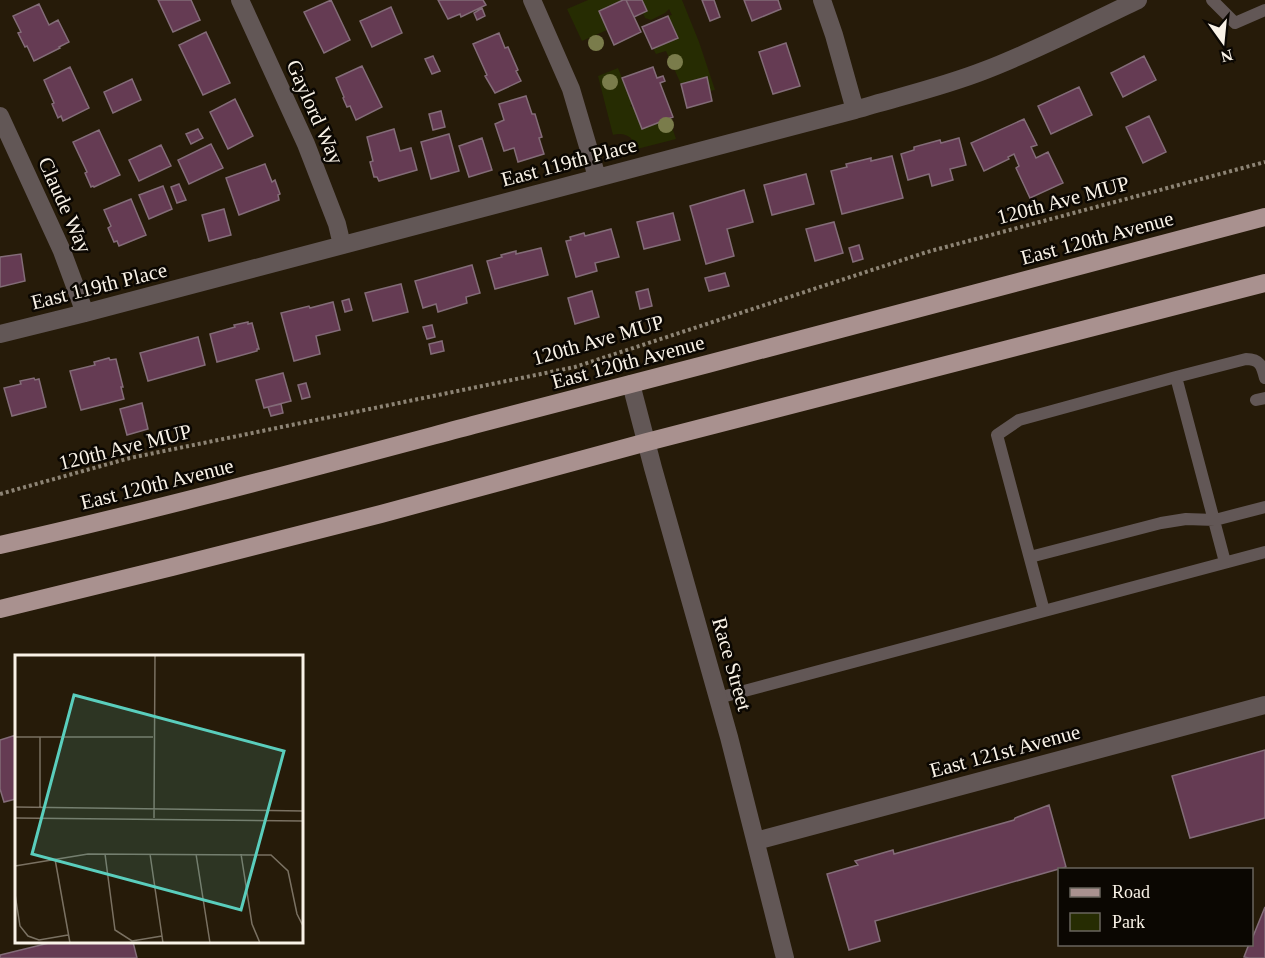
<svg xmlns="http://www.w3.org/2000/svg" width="1265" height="958" font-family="Georgia,serif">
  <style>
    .green { fill: #262c02 }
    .building { fill: #653b53; stroke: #836c78; stroke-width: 1.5 }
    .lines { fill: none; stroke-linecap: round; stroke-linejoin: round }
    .path { stroke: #8d8475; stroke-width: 4; stroke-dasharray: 3 3; stroke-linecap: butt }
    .lane { stroke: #625756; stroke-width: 12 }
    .street { stroke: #625756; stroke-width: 18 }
    .primary { stroke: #a9918f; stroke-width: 18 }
    .tree { fill: #7a7c4b }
    .labels { text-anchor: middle; stroke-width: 5; stroke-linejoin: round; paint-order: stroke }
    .street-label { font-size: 21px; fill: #f9f2e7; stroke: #0b0702 }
    .inset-road { fill: none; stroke: #7a7162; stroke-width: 1.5 }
    .view { fill: #5acebd; fill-opacity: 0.15; stroke: #5acebd; stroke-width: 3 }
    .inset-edge { fill: none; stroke: #f9f2e7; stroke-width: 3 }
  </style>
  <rect width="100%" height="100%" fill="#261b09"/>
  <path class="green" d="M588,0h35l-24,11 8,19 -25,11 -15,-32z
    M642,0h40l17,42 16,48 -5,1 -4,-14 -25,7 -15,-33 -10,3 -3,-6 25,-11 -10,-21 4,-1 -3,-6 -4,4 -14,7 -6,-2 -2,-5 4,-2z
    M618,68l14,35 -2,3 4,2 8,20 27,-10 7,21 -43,11 -2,-12c-6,-4 -10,-5 -18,-3l-15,-59z"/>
  <path class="building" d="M158,0h33l9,20 -27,12z
    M331,0l19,40 -26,13 -20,-41z
    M438,0h45l3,5 -25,12 -1,-3 -12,5z
    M623,0h3l15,32 -27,13 -15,-34z
    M626,0h16l5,11 -13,6z
    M702,0h12l6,17 -10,4z
    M744,0h34l3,9 -29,12z
    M39,4l10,21 9,-5 11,22 -10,5 1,1 -26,13 -7,-15 -2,1 -7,-14 3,-1 -8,-16z
    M391,7l11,26 -30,14 -12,-26z
    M482,8l3,8 -8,4 -3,-7z
    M668,16l10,22 -26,11 -10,-22z
    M206,32l24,51 -27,12 -24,-50z
    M499,33l6,15 3,-1 10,23 -2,1 5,10 -26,12 -10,-17 2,-1 -14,-31z
    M786,43l14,43 -27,8 -14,-42z
    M433,56l7,15 -8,3 -7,-15z
    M1144,56l12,24 -33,17 -12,-24z
    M362,66l20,41 -26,13 -6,-14 -3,1 -4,-9 1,-1 -8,-19z
    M70,67l19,41 -26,13 -2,-5 -3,2 -6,-14 2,-1 -10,-23z
    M653,67l4,11 6,-2 2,5 -5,2 13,34 -31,12 -20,-51z
    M707,77l5,24 -25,7 -6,-24z
    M132,79l9,21 -28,13 -9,-21z
    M1079,87l13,28 -41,19 -13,-28z
    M526,96l6,18h3l7,23 -3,1 5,16 -26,8 -4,-14 -10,3 -9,-27 9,-4 -5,-16z
    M235,99l18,37 -25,13 -18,-37z
    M441,111l4,16 -12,3 -4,-16z
    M1149,116l17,36 -23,11 -17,-36z
    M1024,119l13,26 -6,2 5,11 12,-6 15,31 -33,15 -14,-30 3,-2 -5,-12 -6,3 1,2 -25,12 -13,-28z
    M198,129l5,9 -12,6 -5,-10z
    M394,129l6,22 11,-3 6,22 -38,11 -2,-4h-3l-4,-15 3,-1 -6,-24z
    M99,130l21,45 -26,12 -1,-1 -2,1 -6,-14 2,-1 -14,-30z
    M449,134l10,37 -28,8 -10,-37z
    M482,138l10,32 -23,7 -10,-31z
    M959,138l7,27 -16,4 3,11 -21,6 -3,-12 -21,6 -7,-26 13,-4v-3l26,-7 1,3z
    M211,144l12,24 -34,16 -11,-24z
    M161,145l10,21 -32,15 -10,-21z
    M892,156l11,42 -61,16 -11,-43 16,-4 -1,-3 25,-6v3z
    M265,164l7,18 3,-2 5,14 -2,1 1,5 -40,15 -13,-37z
    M806,174l8,30 -42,11 -8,-30z
    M179,184l7,16 -9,3 -6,-16z
    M163,186l9,23 -23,10 -10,-24z
    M744,190l9,32 -26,7 7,27 -28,8 -16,-58z
    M131,199l15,36 -27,11 -2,-5 -3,1 -6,-14 3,-2 -7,-16z
    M224,209l7,26 -22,6 -7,-26z
    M673,213l7,27 -36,9 -7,-27z
    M834,222l9,31 -28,8 -9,-32z
    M611,229l8,28 -24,6 2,8 -21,6 -10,-36 5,-1 -1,-3 14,-4 1,3z
    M859,245l4,14 -10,3 -4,-14z
    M541,248l7,27 -53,14 -8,-28 15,-4 -1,-2 15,-4v3z
    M21,254l4,27 -25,6v-30z
    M472,265l8,28 -14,4 1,6 -29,9 -2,-8 -13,4 -8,-27z
    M725,273l4,13 -20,5 -4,-13z
    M401,284l7,28 -35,9 -8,-28z
    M648,289l4,17 -12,3 -4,-17z
    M592,291l7,26 -24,7 -7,-26z
    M349,299l3,11 -7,2 -3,-11z
    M333,302l7,28 -24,6 4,18 -26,7 -13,-48 28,-7 1,2z
    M248,322v2l4,-1 7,26h-2v2l-40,11 -7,-28 25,-7 -1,-2z
    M432,325l3,12 -8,2 -4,-12z
    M198,337l7,28 -57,16 -8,-28z
    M442,341l2,10 -13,3 -2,-10z
    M109,358l1,2 6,-1 7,28h-2l3,12 -43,11 -11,-39 25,-6 -1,-3z
    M283,373l8,28 -27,7 -8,-28z
    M34,378l1,2 4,-1 7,28 -34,9 -8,-28 17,-4 -1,-3z
    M306,383l4,14 -8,2 -4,-14z
    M142,403l6,26 -21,6 -7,-26z
    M281,404l2,9 -12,3 -3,-9z
    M16,735v64l-12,3 -4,-13v-49z
    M1265,750v68l-75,20 -18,-62z
    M1049,805l17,62 -191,54 5,20 -31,9 -22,-76 31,-9 -3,-4 38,-11 1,4 120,-34 1,-2z
    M1265,907v51h-16l-5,-1 5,-13h3v-5z
    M53,942h80l4,16h-137v-3z"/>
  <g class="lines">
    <path class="path" d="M0,494l130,-36 445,-91 352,-115 338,-90"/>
    <path class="lane" d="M1212,0l23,23 30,-13
      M1176,377l70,-18c14,0 16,7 19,19
      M1256,400l9,-2
      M1030,557l131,-34 25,-4 29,1 50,-13
      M1044,611l-47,-176 22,-15 157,-43 49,185
      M718,698l547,-146"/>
    <path class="street" d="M240,0l66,144 31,80 5,21
      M532,0l39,89 26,88
      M822,0l12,35 21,75
      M0,116l62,135 23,62
      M0,334l85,-21 770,-203c43,-13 87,-23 128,-39 53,-20 104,-47 155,-71
      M631,384l22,84 76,269 56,221
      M756,841l509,-136"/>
    <path class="primary" d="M0,545c160,-36 319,-79 477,-121 263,-68 526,-138 788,-207
      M0,609l172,-42 209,-53 266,-72 618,-159"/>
  </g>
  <g class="tree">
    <circle cx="596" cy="43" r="8"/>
    <circle cx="675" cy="62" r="8"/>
    <circle cx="610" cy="82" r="8"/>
    <circle cx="666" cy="125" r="8"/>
  </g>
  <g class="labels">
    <g class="street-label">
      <text transform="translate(315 112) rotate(66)" y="7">Gaylord Way</text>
      <text transform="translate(569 162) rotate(-15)" y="7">East 119th Place</text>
      <text transform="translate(1063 200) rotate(-15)" y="7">120th Ave MUP</text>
      <text transform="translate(65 205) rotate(66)" y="7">Claude Way</text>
      <text transform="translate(1097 238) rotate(-15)" y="7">East 120th Avenue</text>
      <text transform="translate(99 286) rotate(-14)" y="7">East 119th Place</text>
      <text transform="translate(598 340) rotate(-16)" y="7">120th Ave MUP</text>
      <text transform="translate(628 362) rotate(-15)" y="7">East 120th Avenue</text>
      <text transform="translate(125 447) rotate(-14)" y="7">120th Ave MUP</text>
      <text transform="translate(157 484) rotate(-14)" y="7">East 120th Avenue</text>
      <text transform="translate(732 664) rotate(74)" y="7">Race Street</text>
      <text transform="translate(1005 751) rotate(-15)" y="7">East 121st Avenue</text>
    </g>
  </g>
  <g transform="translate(15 655)">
    <rect width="288" height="288" fill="#261b09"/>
    <path class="inset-road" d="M0,82h138M25,82v70M0,152l288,4M0,163l288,3M139,163l1,-163M90,199l10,76 17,11 30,-5M135,199l13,89M181,199l14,89M226,199l11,70 8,19M40,204l15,84M0,211l73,-12 183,1 17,16 9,43 6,12M0,239l5,32 8,10 11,4 29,-5"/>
    <path class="view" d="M59,40l210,56 -43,159 -209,-56z"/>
    <rect width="288" height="288" class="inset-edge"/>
  </g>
  <rect x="1058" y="868" width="195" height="78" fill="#0b0702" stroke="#6a655e" stroke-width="1.5"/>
  <rect x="1070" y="888" width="30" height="9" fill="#a9918f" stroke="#6a655e" stroke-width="1.5"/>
  <text x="1112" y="898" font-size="18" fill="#f9f2e7">Road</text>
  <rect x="1070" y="913" width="30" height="18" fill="#262c02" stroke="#6a655e" stroke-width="1.5"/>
  <text x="1112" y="928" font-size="18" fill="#f9f2e7">Park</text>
  <g transform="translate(1223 42) rotate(165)" stroke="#0b0702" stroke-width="4.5" paint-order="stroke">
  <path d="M0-4.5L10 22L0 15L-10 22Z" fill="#f9f2e7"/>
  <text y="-9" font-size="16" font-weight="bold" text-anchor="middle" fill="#f9f2e7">N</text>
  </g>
</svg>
